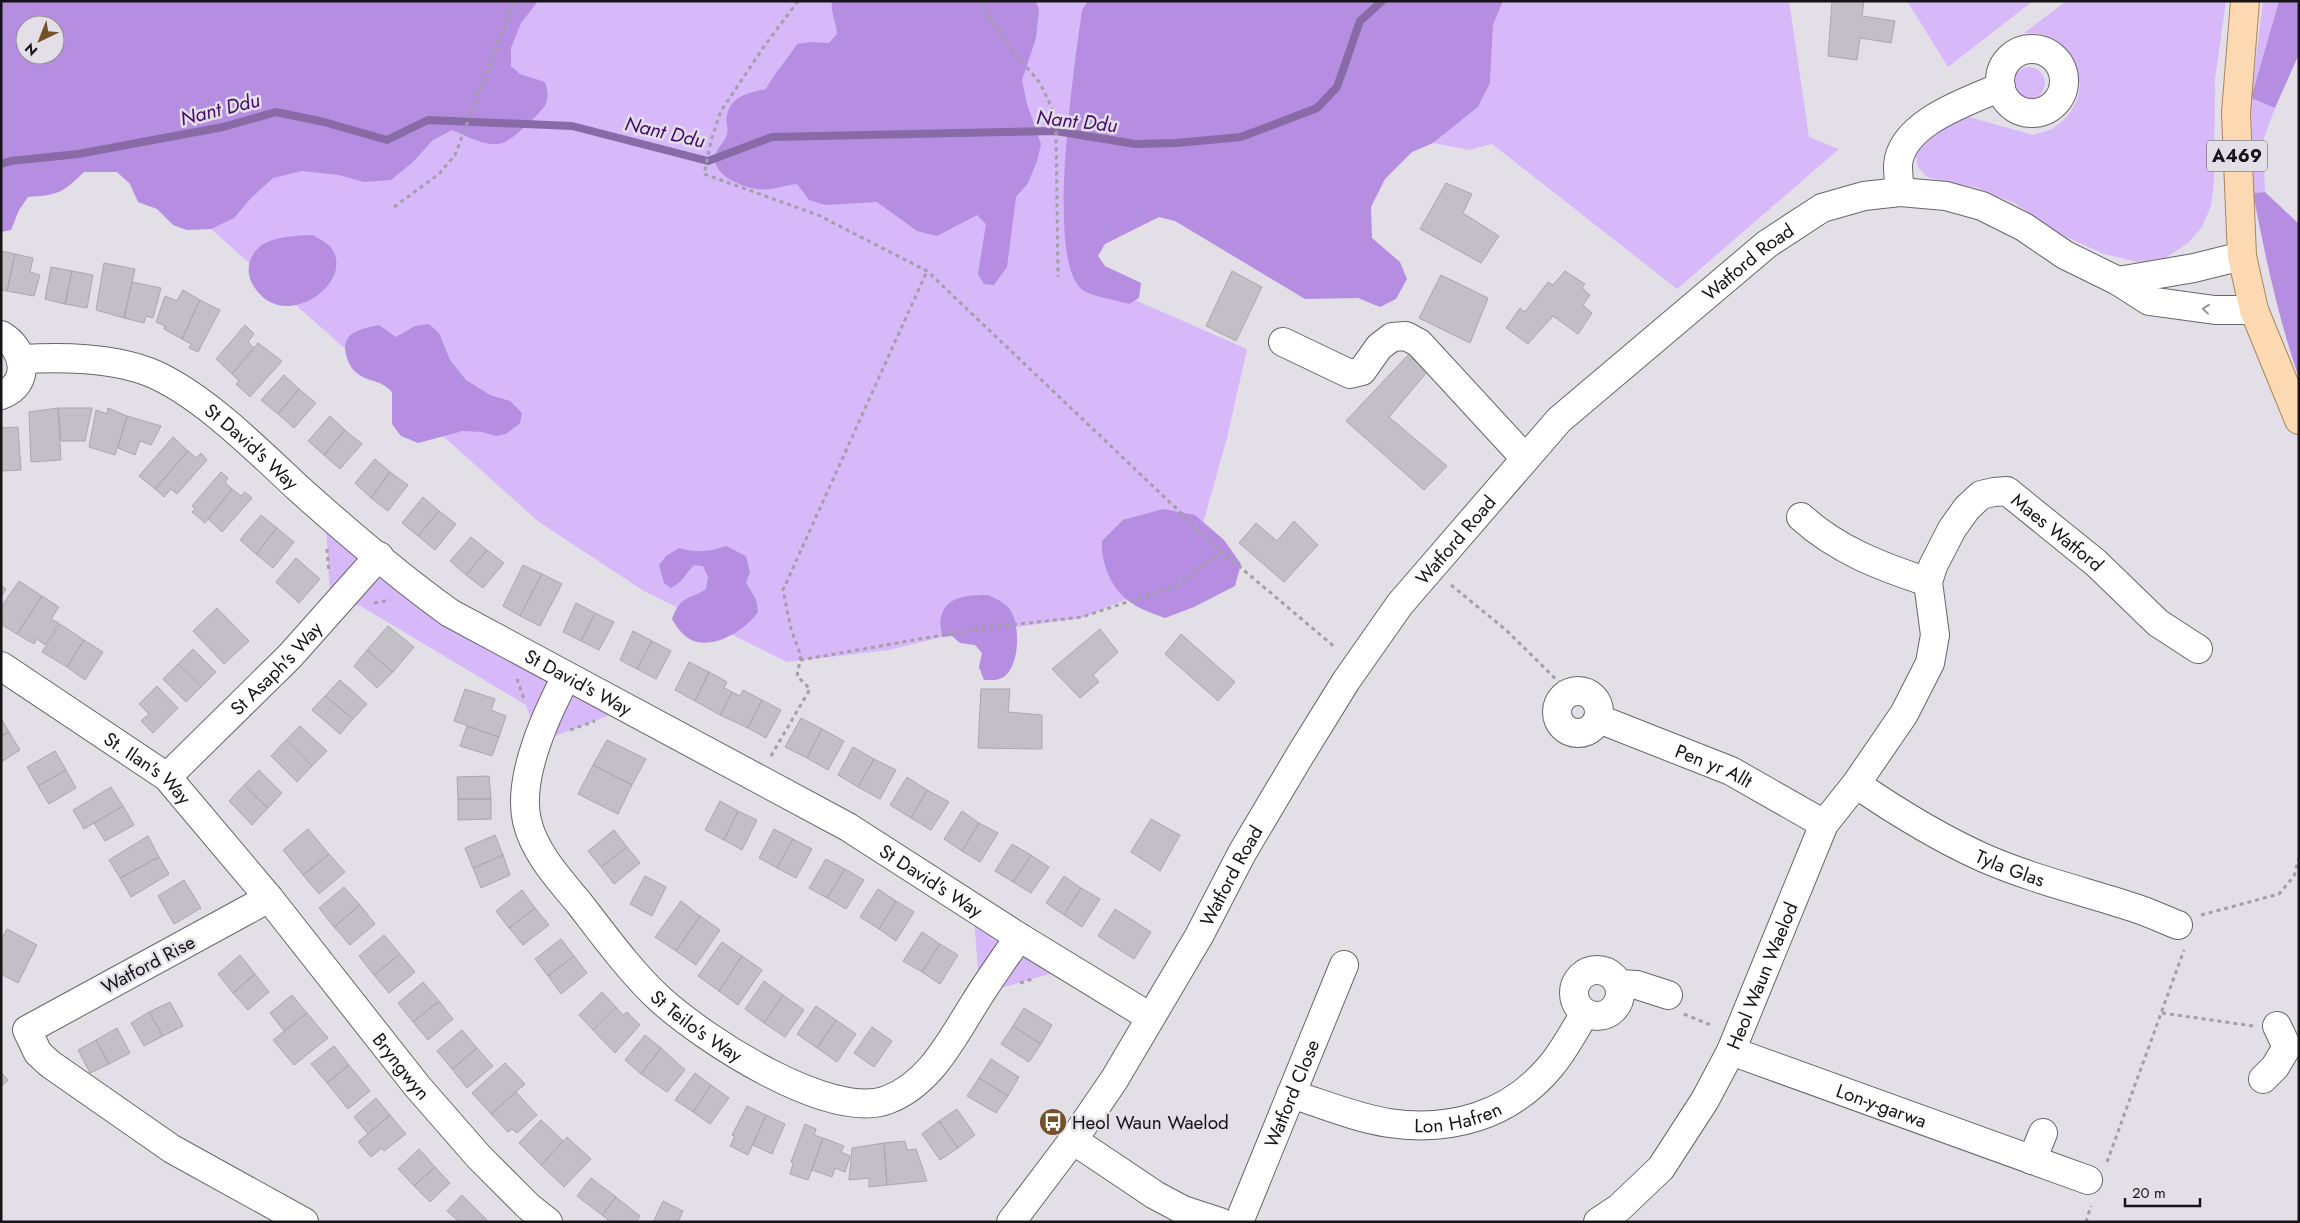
<svg xmlns="http://www.w3.org/2000/svg" width="2300" height="1223" font-family="Jost,sans-serif">
  <style>
    .green { fill: #d7b9fa; fill-rule: evenodd }
    .forest { fill: #b58de1; fill-rule: evenodd }
    .lines { fill: none; stroke-linecap: round; stroke-linejoin: round }
    .stream { stroke: #876aa6; stroke-width: 8 }
    .building { fill: #c2bfc7; stroke: #aba7af }
    .minor-casing { stroke: #68656c; stroke-width: 30 }
    .major-casing { stroke: #ac845c; stroke-width: 30 }
    .path { stroke: #a29fa6; stroke-width: 3; stroke-dasharray: 4 4; stroke-linecap: butt }
    .minor { stroke: #fff; stroke-width: 28 }
    .major { stroke: #fdd9b3; stroke-width: 28 }
    .oneway { stroke: #969597 }
    .labels { text-anchor: middle; stroke-width: 5; stroke-linejoin: round; paint-order: stroke }
    .shield { fill: #e2dfe7; stroke: #535155; stroke-width: 1 }
    .shield-label { font-size: 18px; font-weight: bold; fill: #161417 }
    .street-label { font-size: 19px; fill: #161417; stroke: #e2dfe7 }
    .poi-label { font-size: 19px; fill: #161417; stroke: #e2dfe7; text-anchor: start }
    .water-label { font-size: 20px; font-style: italic; fill: #470970; stroke: #e2dfe7 }
  </style>
  <rect width="100%" height="100%" fill="#e2dfe7"/>
  <path class="green" d="M1,1h1135l-56,275 167,73 -20,89 -38,135 -107,45 -140,19 -53,13 -102,12 -143,-71 -105,-69 -328,-293 -129,-111 -81,20zM25,25h30v30h-30z
    M1503,1h286l20,136 30,12 -162,140 -185,-145 -23,6 -36,-7 45,-36 12,-24 3,-58z
    M1907,1h126l-85,66z
    M2066,1h160l-11,79 -1,102 -3,24 -9,21 -14,16 -23,15 -27,4 -34,-8 -40,-18 -48,-32 -38,-16 -44,-9 -8,-3 -8,-9 -2,-11 5,-9 22,-19 26,-11 64,18 19,-6 15,-12 10,-16 3,-17 -8,-21 -12,-18 -18,-11 -18,-1z
    M2263,1h16l-28,97 24,10 -12,33 2,51 -12,1 -2,-95z
    M2013 83a16 16 0 1 1 32 0a16 16 0 1 1-32 0Z
    M325,511l54,45 247,153 -87,33 -13,-37 -167,-100 -28,6z
    M973,907l97,61 -90,26z"/>
  <path class="forest" d="M1,1h537l-17,22 -10,25v18l9,8 25,8c3,9 4,17 -1,25 -5,7 -33,34 -41,36 -16,5 -36,-7 -51,-13l-19,10 -20,22 -22,18 -27,2 -25,-7 -37,-4 -29,7 -22,20 -17,20 -23,11 -24,1 -14,-5 -16,-16 -19,-7 -8,-18 -13,-12h-33c-22,21 -25,23 -56,25l-9,13 -8,20 -10,2zM25,25h30v30h-30z
    M832,1h204l3,9 -3,28 -14,42 5,24 14,40 -4,17 -9,22 -12,14 -9,70 -13,18 -10,-1 -6,-10 8,-50 -9,-9 -40,21 -20,-5 -40,-29 -52,3 -16,-5 -12,-16c-12,1 -27,7 -38,5 -15,-1 -45,-13 -44,-31 0,-10 11,-16 12,-24 2,-6 -2,-13 0,-19 4,-19 23,-23 39,-26 9,-17 21,-29 31,-45l14,-2 18,1 8,-9c0,-11 -7,-22 -5,-33z
    M1088,1h415l-10,24 -3,58 -12,24 -45,36 -21,9 -27,27 -14,28 1,31 28,24 7,17 -11,20 -16,8 -22,-9 -53,1 -130,-78 -16,-4 -54,27 -7,12 7,10 36,17 -2,15 -10,6c-12,-4 -35,-7 -45,-13 -41,-25 -8,-234 -2,-281z
    M2279,1h20v53l-24,54 -24,-10z
    M2265,192l34,32v154c-21,-61 -34,-122 -46,-185z
    M313,235c6,4 15,8 19,14 23,35 -50,86 -79,36 -6,-10 -6,-22 1,-32 11,-17 40,-17 59,-18z
    M429,324l10,9 11,27 16,20 24,15 20,6 12,12 -2,10 -14,11 -10,2 -14,-4 -19,-1 -45,12 -17,-7 -9,-12v-32c-11,-12 -18,-9 -31,-16 -7,-4 -12,-11 -14,-18 -8,-25 12,-29 32,-33l17,12 19,-11z
    M1163,509l32,6 29,25 17,24 -6,22 -41,21 -29,11c-10,-4 -23,-8 -32,-14 -21,-13 -32,-40 -31,-63l21,-21z
    M726,546l20,10 4,16 -4,11 10,16 2,13c-11,16 -39,35 -61,30 -11,-2 -20,-14 -25,-23 10,-26 15,-17 34,-30l2,-12 -5,-11 -9,-1c-8,8 -12,18 -23,23l-7,-5 -5,-18 7,-9 13,-8c18,5 30,4 47,-2z
    M988,595c9,4 20,9 24,18 8,16 7,50 -6,62 -6,6 -15,5 -22,5l-5,-13 3,-14 -7,-8 -15,-2 -8,-7 -10,1c0,-6 -3,-15 -1,-20 5,-22 30,-22 47,-22z"/>
  <g class="lines">
    <path class="stream" d="M1,164l10,-3 67,-7 145,-27 53,-15 48,10 63,18 41,-20 144,6 136,35 64,-24 284,-6 79,13 42,-1 64,-6 76,-29 20,-21 23,-66 22,-20"/>
  </g>
  <path class="building" d="M1832,1h32l-2,15 33,5 -4,22 -31,-5 -3,22 -29,-4z
    M1446,183l26,11 -9,19 36,23 -18,27 -61,-34z
    M1,251l14,3 -8,37 -6,-1z
    M15,254l18,4 -3,14 10,3 -6,21 -27,-5z
    M104,263l31,6 -11,49 -28,-8z
    M51,267l21,4 -7,33 -20,-5z
    M72,271l21,4 -6,33 -22,-4z
    M1232,271l30,16 -26,54 -30,-15z
    M1565,271l20,13 -3,4 8,7 -7,10 9,8 -14,21 -25,-18 -25,28 -22,-16 14,-20 5,4 23,-30 5,3z
    M1441,275l47,23 -18,45 -51,-25z
    M132,282l29,6 -8,30 -7,-2 -2,7 -20,-5z
    M183,290l17,10 -18,39 -18,-10 1,-3 -9,-4 9,-26 12,5z
    M200,300l20,10 -22,42 -9,-4 2,-4 -9,-5z
    M245,325l9,9 -6,8 6,6 -22,26 -16,-15z
    M258,343l24,18 -32,36 -14,-13 3,-3 -7,-7z
    M1408,355l20,16 -39,46 58,49 -23,24 -78,-69z
    M284,375l15,14 -21,25 -17,-14z
    M299,389l17,14 -22,25 -16,-14z
    M58,408h34l-7,33h-24z
    M58,408l3,52 -30,2 -2,-50z
    M108,408l19,8 -12,39 -26,-8 7,-37 11,4z
    M127,416l34,10 -10,19 -11,-4 -5,14 -17,-7z
    M330,416l15,14 -21,25 -16,-14z
    M18,427l3,43 -20,1v-43z
    M345,430l17,14 -22,25 -16,-14z
    M173,437l15,14 -33,38 -16,-13z
    M188,451l8,7 5,-5 6,7 -30,34 -6,-5 -7,8 -9,-8z
    M375,459l15,13 -19,26 -16,-15z
    M221,472l7,6 -3,4 7,7 -27,34 -13,-11 3,-3 -3,-3z
    M390,472l18,13 -20,26 -17,-13z
    M232,489l9,7 4,-4 7,6 -30,34 -14,-13z
    M423,497l16,14 -21,25 -16,-13z
    M439,511l17,13 -21,26 -17,-14z
    M261,515l16,13 -21,26 -16,-14z
    M1294,521l24,24 -34,37 -45,-39 17,-20 21,18z
    M277,528l17,14 -21,26 -17,-14z
    M471,537l16,13 -21,25 -16,-14z
    M487,550l17,13 -21,25 -17,-13z
    M296,558l24,21 -21,24 -23,-21z
    M523,565l19,9 -22,42 -17,-10z
    M542,574l20,10 -22,42 -20,-10z
    M19,581l23,15 -25,38 -16,-10 2,-6 -2,-11z
    M1,586l5,3 -5,8z
    M42,596l17,11 -8,12 8,4 -14,22 -8,-6 -3,5 -17,-10z
    M576,603l19,10 -14,28 -18,-9z
    M217,608l32,33 -25,23 -31,-33z
    M595,613l19,9 -15,28 -18,-9z
    M60,624l24,16 -17,27 -25,-15z
    M388,626l26,21 -21,25 -26,-22z
    M1100,629l18,23 -25,23 6,7 -19,16 -28,-29z
    M633,631l19,10 -15,28 -17,-9z
    M1181,634l54,48 -17,19 -53,-47z
    M84,640l19,12 -18,28 -18,-13z
    M652,641l19,10 -15,28 -19,-10z
    M193,649l23,23 -15,15 -23,-23z
    M367,650l26,22 -16,16 -23,-22z
    M689,662l20,10 -14,29 -20,-11z
    M178,664l23,23 -15,15 -23,-23z
    M709,672l18,10 -3,6 8,4 -12,23 -25,-14z
    M340,680l27,24 -14,15 -28,-23z
    M157,686l21,22 -25,25 -12,-12 8,-7 -10,-10z
    M465,689l30,10 -4,11 15,6 -7,21 -45,-16z
    M981,689h29l-2,23 34,3v34l-64,-1z
    M743,690l19,10 -14,28 -28,-13 12,-23 8,4z
    M325,696l28,23 -13,15 -28,-24z
    M762,700l19,10 -15,28 -18,-10z
    M1,718l8,14 -8,4z
    M801,718l21,11 -15,29 -22,-11z
    M300,726l27,25 -15,15 -26,-26z
    M467,726l32,11 -7,19 -32,-10z
    M822,729l22,12 -16,29 -21,-12z
    M9,732l11,18 -19,12v-26z
    M286,740l26,26 -15,16 -26,-26z
    M607,740l39,19 -14,26 -39,-20z
    M853,747l21,12 -16,28 -20,-12z
    M55,751l11,19 -28,16 -11,-19z
    M874,759l22,11 -16,29 -22,-12z
    M593,765l39,20 -14,29 -40,-20z
    M66,770l10,18 -27,16 -11,-18z
    M259,770l23,23 -14,15 -24,-23z
    M489,776l2,23h-33l-1,-22z
    M907,777l20,13 -16,28 -21,-13z
    M244,785l24,23 -16,17 -23,-24z
    M111,787l12,19 -39,23 -11,-19z
    M927,790l22,12 -18,28 -20,-12z
    M458,799h33v20l-33,1z
    M720,801l18,10 -14,29 -19,-10z
    M123,806l11,19 -29,16 -11,-18z
    M738,811l19,9 -15,30 -18,-10z
    M962,811l17,12 -17,28 -18,-12z
    M1151,819l29,16 -20,36 -29,-19z
    M979,823l19,10 -18,29 -18,-11z
    M308,829l21,25 -26,21 -20,-25z
    M774,829l19,10 -16,29 -18,-10z
    M614,830l13,17 -26,20 -13,-16z
    M495,835l8,20 -30,13 -8,-20z
    M148,836l11,21 -39,21 -11,-18z
    M793,839l19,10 -16,29 -19,-10z
    M1012,844l19,11 -18,27 -18,-11z
    M627,847l13,16 -26,21 -13,-17z
    M329,854l16,18 -26,22 -16,-19z
    M503,855l7,20 -29,13 -8,-20z
    M1031,855l18,12 -18,26 -18,-11z
    M159,857l10,17 -38,23 -11,-19z
    M826,859l19,10 -18,29 -18,-10z
    M845,869l19,11 -18,29 -19,-11z
    M645,876l21,11 -14,29 -22,-12z
    M1064,876l17,12 -17,27 -18,-12z
    M184,880l17,28 -27,16 -16,-28z
    M344,887l16,18 -26,22 -15,-19z
    M1081,888l19,11 -18,28 -18,-12z
    M878,889l18,12 -17,28 -19,-12z
    M522,890l13,18 -26,20 -13,-17z
    M681,901l19,15 -24,35 -21,-14z
    M896,901l18,11 -18,29 -17,-12z
    M360,905l15,19 -25,21 -16,-18z
    M535,908l14,17 -26,20 -14,-17z
    M1115,909l36,23 -17,27 -36,-23z
    M700,916l20,14 -24,35 -20,-14z
    M7,929l30,16 -19,38 -17,-9v-34z
    M922,932l18,12 -18,28 -19,-11z
    M384,935l16,19 -26,21 -15,-19z
    M561,939l13,17 -26,20 -13,-17z
    M722,942l20,14 -23,35 -21,-15z
    M940,944l18,11 -18,29 -18,-12z
    M400,954l15,18 -26,21 -15,-18z
    M240,955l15,19 -22,19 -15,-19z
    M574,956l13,17 -26,21 -13,-18z
    M742,956l20,14 -24,35 -19,-14z
    M255,974l14,18 -21,18 -15,-17z
    M764,981l19,14 -19,28 -19,-14z
    M423,982l16,19 -26,21 -15,-19z
    M602,992l14,15 -23,23 -14,-15z
    M292,995l15,18 -23,18 -14,-18z
    M783,995l21,15 -19,27 -21,-14z
    M439,1001l14,18 -25,21 -15,-18z
    M170,1002l13,24 -20,10 -14,-24z
    M816,1006l20,14 -19,28 -20,-14z
    M616,1007l7,8 4,-3 13,13 -25,28 -22,-23z
    M1024,1008l28,17 -11,19 -28,-18z
    M149,1012l14,24 -19,10 -13,-23z
    M307,1013l21,25 -34,27 -21,-25z
    M836,1020l20,14 -19,28 -20,-14z
    M1013,1026l28,18 -12,18 -28,-18z
    M872,1027l20,14 -18,26 -20,-14z
    M117,1028l13,25 -21,11 -13,-24z
    M462,1030l15,18 -25,21 -15,-18z
    M645,1035l16,13 -20,26 -16,-14z
    M96,1040l13,24 -19,9 -12,-23z
    M334,1046l15,19 -22,18 -16,-19z
    M477,1048l16,18 -26,22 -15,-19z
    M661,1048l24,22 -18,22 -26,-18z
    M991,1059l28,18 -11,19 -29,-18z
    M505,1063l20,21 -34,30 -19,-21z
    M349,1065l21,26 -22,18 -21,-26z
    M1,1072l7,8 -7,7z
    M695,1073l16,12 -18,27 -18,-12z
    M979,1078l29,18 -12,17 -29,-17z
    M711,1085l18,13 -19,26 -17,-12z
    M516,1092l21,23 -20,18 -5,-4 -4,3 -17,-18z
    M376,1098l14,17 -22,19 -14,-17z
    M747,1106l19,9 -18,40 -18,-9 5,-10 -3,-1z
    M957,1109l18,26 -17,13 -19,-27z
    M390,1115l16,19 -22,17 -2,-3 -11,9 -13,-15z
    M766,1115l19,9 -13,30 -19,-9z
    M541,1120l22,21 -22,24 -22,-22z
    M939,1121l19,27 -18,12 -18,-26z
    M805,1124l11,5 -2,6 9,3 -15,42 -18,-6 3,-10 -2,-2z
    M567,1137l24,22 -27,28 -23,-22z
    M823,1138l21,8 -3,6 9,4 -5,16 -10,-4 -3,9 -20,-7z
    M905,1141l2,9 9,-1 11,32 -40,4 -3,-42z
    M884,1143l3,42 -18,2v-9l-20,2 3,-32z
    M419,1149l16,18 -21,19 -16,-17z
    M435,1167l15,16 -20,19 -16,-16z
    M591,1178l25,19 -14,18 -25,-19z
    M462,1195l22,22 -5,5h-20l-12,-11z
    M616,1197l24,19 -4,6h-25l-9,-7z
    M663,1201l20,10 -5,11h-25z
    M484,1217l5,5h-10z"/>
  <g class="lines">
    <defs>
      <g id="minor">
        <circle cx="2032" cy="81" r="32"/>
        <path d="M1900,192c-1,-9 -2,-18 -2,-27 3,-42 70,-64 103,-78"/>
        <path d="M2118,281l76,-13 48,-12"/>
        <path d="M1,335c24,13 31,49 0,60"/>
        <path d="M1283,342l67,32 12,-3 17,-24 13,-10 14,-1 13,7 105,114"/>
        <path id="s1" d="M22,359c40,-2 89,-2 127,13 52,21 108,78 149,116 49,44 99,87 152,125l398,214 171,110 131,80"/>
        <path d="M1801,517c36,33 81,50 127,65"/>
        <path id="s2" d="M1,666l166,111 102,121 148,188 62,71 50,50 19,15"/>
        <path id="s3" d="M566,677c-20,38 -49,101 -39,144 7,31 32,58 52,82 24,31 53,71 82,97 43,39 168,121 226,100 43,-16 64,-60 87,-96 14,-23 30,-45 45,-67"/>
        <circle cx="1578" cy="712" r="21"/>
        <path id="s4" d="M1599,719l132,52 93,53"/>
        <path id="s5" d="M167,777l123,-121 89,-100"/>
        <path id="s6" d="M1856,784c41,28 83,54 128,74 48,21 99,33 148,49 16,5 31,12 46,18"/>
        <path d="M269,898l-242,132 11,23 12,11 122,85 132,73"/>
        <circle cx="1597" cy="993" r="23"/>
        <path d="M1619,984l18,1 31,10"/>
        <path id="s7" d="M1731,1051l357,129"/>
        <path d="M2263,1079l12,-12 12,-20 -10,-21"/>
        <path id="s8" d="M1291,1094c32,10 65,24 98,29 61,9 120,-7 161,-56 14,-16 24,-36 35,-54"/>
        <path d="M1073,1140l82,55 28,15 37,12"/>
        <path d="M2032,1160l11,-27"/>
        <path id="s9" d="M1011,1222l62,-82 41,-60 85,-144 43,-83 57,-96 47,-76 54,-77 159,-184 208,-176 55,-36 42,-12 36,-4 46,4 36,10 42,21 41,28 53,26 31,20 66,9h39"/>
        <path id="s10" d="M1239,1222l105,-257"/>
        <path id="s11" d="M1598,1222l21,-14 42,-40 44,-68 26,-49 93,-227 32,-40 48,-70 26,-51 5,-28 -7,-53 5,-16 19,-37 15,-21 14,-13 13,-3 13,-1 89,72 62,60 40,26"/>
      </g>
      <path id="major" d="M2245,1l-9,112 6,143 12,54 45,110"/>
    </defs>
    <use href="#minor" class="minor-casing"/>
    <use href="#major" class="major-casing"/>
    <path class="path" d="M798,1l-33,44 -44,66 -9,26 -8,37 114,41 109,56 294,280 115,97
      M983,1l7,18 17,25 33,39 11,23 5,25 2,146
      M394,207l45,-33 16,-19 59,-154
      M327,549l2,24
      M1451,585l55,45 63,62
      M374,603l16,-3
      M800,660l183,-32 99,-11 97,-32 42,-34
      M517,679l8,23
      M570,730l25,-9
      M771,756l39,-67 -13,-13 4,-20 -10,-27 -8,-39 144,-319
      M2201,915l78,-21 15,-18 5,-18
      M1020,983l15,-5
      M2162,1013l91,13
      M1684,1014l29,12
      M2107,1162l77,-212
      M2086,1222l5,-16"/>
    <use href="#minor" class="minor"/>
    <use href="#major" class="major"/>
  </g>
  <defs><path id="oneway-chevron" d="M-2-3.5L2.5 0L-2 3.5" fill="none" stroke-width="1.6" stroke-linecap="round" stroke-linejoin="round" transform="scale(1.25)"/></defs>
  <use class="oneway" href="#oneway-chevron" transform="translate(2206 309) rotate(-174)"/>
  <defs>
    <symbol id="bus-disc" viewBox="-11 -11 22 22"><circle r="9.5" fill="#75512a" stroke="#e2dfe7"/><path d="M-5-6H5V4H4V6H2V4H-2V6H-4V4H-5ZM-3.5-4V0h7V-4ZM-3.5 1.2v1.5H-2V1.2ZM2 1.2v1.5H3.5V1.2Z" fill="#fff"/></symbol>
  </defs>
  <g fill-rule="evenodd">
    <use href="#bus-disc" x="1037" y="1106" width="32" height="32"/>
  </g>
  <g class="labels">
    <rect class="shield" x="2207" y="140.5" width="60" height="31" rx="4"/>
    <g class="shield-label">
      <text x="2237" y="162">A469</text>
    </g>
    <g class="street-label">
      <text dy="7" stroke="none"><textPath href="#s9" startOffset="1221">Watford Road</textPath></text>
      <text dy="7" stroke="none"><textPath href="#s1" startOffset="256">St David's Way</textPath></text>
      <text dy="7" stroke="none"><textPath href="#s11" startOffset="935">Maes Watford</textPath></text>
      <text dy="7" stroke="none"><textPath href="#s9" startOffset="816">Watford Road</textPath></text>
      <text dy="7" stroke="none"><textPath href="#s5" startOffset="154">St Asaph's Way</textPath></text>
      <text dy="7" stroke="none"><textPath href="#s1" startOffset="661">St David's Way</textPath></text>
      <text dy="7" stroke="none"><textPath href="#s4" startOffset="124">Pen yr Allt</textPath></text>
      <text dy="7" stroke="none"><textPath href="#s2" startOffset="179">St. Ilan's Way</textPath></text>
      <text dy="7" stroke="none"><textPath href="#s6" startOffset="176">Tyla Glas</textPath></text>
      <text dy="7" stroke="none"><textPath href="#s9" startOffset="411">Watford Road</textPath></text>
      <text dy="7" stroke="none"><textPath href="#s1" startOffset="1066">St David's Way</textPath></text>
      <text transform="translate(148 964) rotate(-28)" y="7">Watford Rise</text>
      <text dy="7" stroke="none"><textPath href="#s11" startOffset="301">Heol Waun Waelod</textPath></text>
      <text dy="7" stroke="none"><textPath href="#s3" startOffset="421">St Teilo's Way</textPath></text>
      <text dy="7" stroke="none"><textPath href="#s2" startOffset="572">Bryngwyn</textPath></text>
      <text dy="7" stroke="none"><textPath href="#s10" startOffset="139">Watford Close</textPath></text>
      <text dy="7" stroke="none"><textPath href="#s7" startOffset="160">Lon-y-garwa</textPath></text>
      <text dy="7" stroke="none"><textPath href="#s8" startOffset="172">Lon Hafren</textPath></text>
    </g>
    <g class="poi-label">
      <text x="1072" y="1129">Heol Waun Waelod</text>
    </g>
    <g class="water-label">
      <text transform="translate(220 109) rotate(-14)" y="7">Nant Ddu</text>
      <text transform="translate(1077 121) rotate(6)" y="7">Nant Ddu</text>
      <text transform="translate(665 132) rotate(13)" y="7">Nant Ddu</text>
    </g>
  </g>
  <rect width="2300" height="1223" fill="none" stroke="#161417" stroke-width="5"/>
  <g transform="translate(40 40) rotate(223)"><circle r="24" fill="#e2dfe7" stroke="#908e94"/>
  <path d="M0-4L9 19L0 12L-9 19Z" fill="#75512a"/>
  <text y="-8" font-size="14" font-weight="bold" text-anchor="middle" fill="#161417">N</text>
  </g>
  <path d="M2125 1198v8h75v-8" fill="none" stroke="#161417" stroke-width="2.5"/>
  <text x="2132" y="1198" font-size="15" fill="#161417" stroke="#e2dfe7" stroke-width="4" paint-order="stroke">20 m</text>
</svg>
